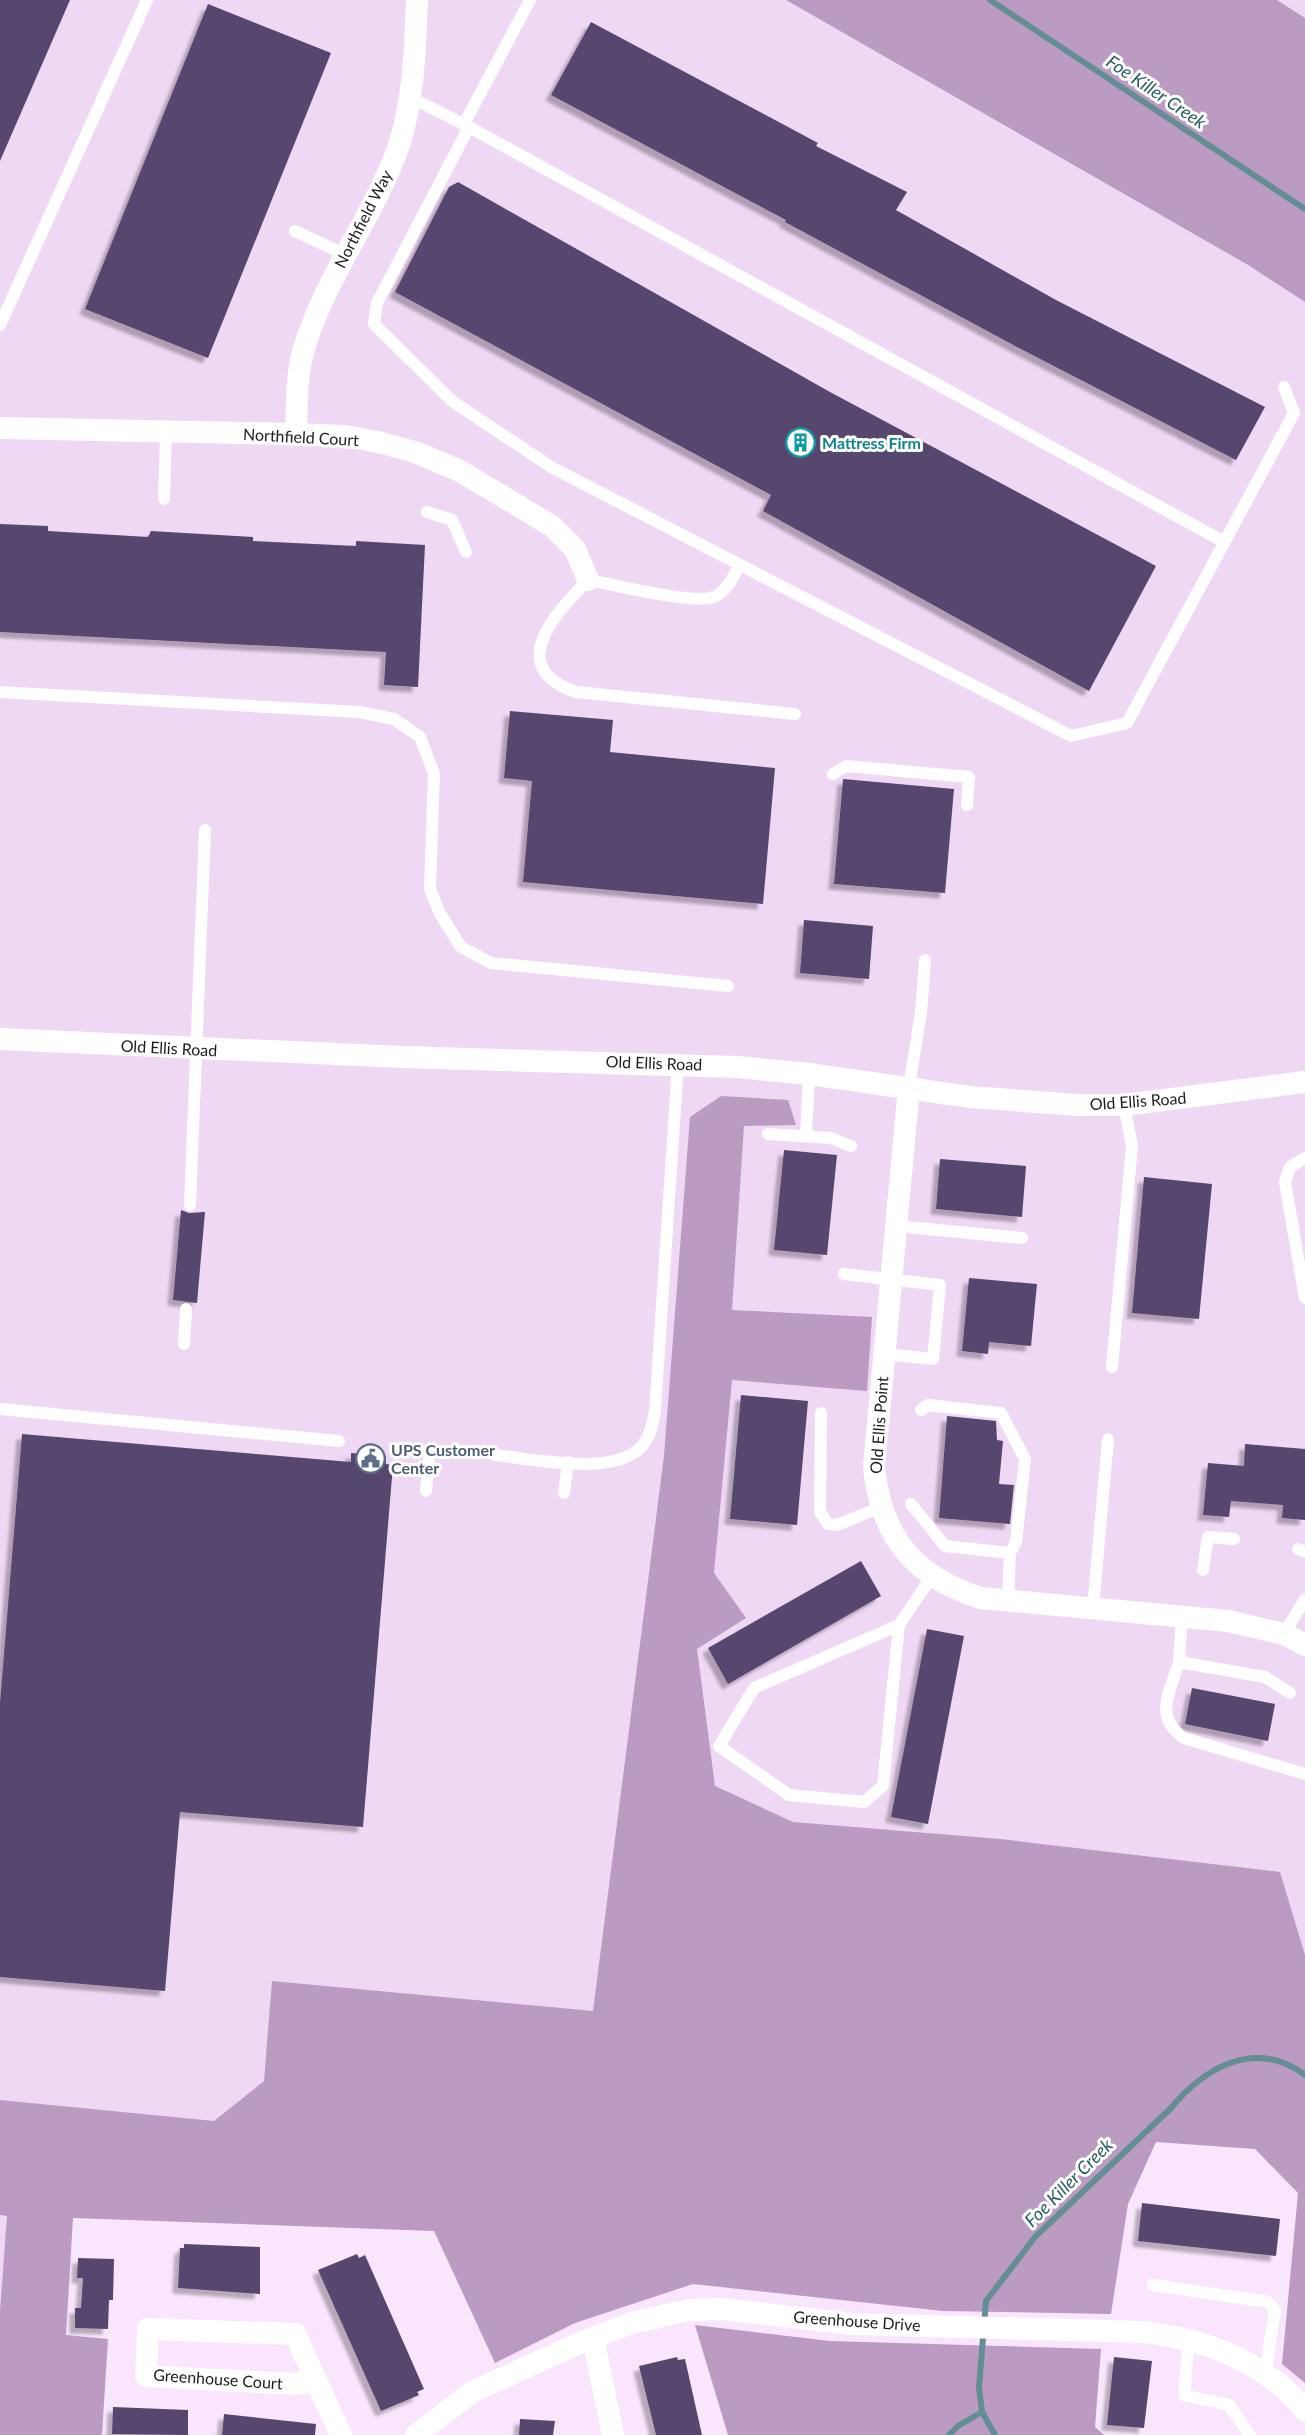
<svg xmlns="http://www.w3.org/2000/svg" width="1305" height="2435" font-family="Lato,sans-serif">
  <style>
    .built { fill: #efd8f4 }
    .forest { fill: #bb9bc2 }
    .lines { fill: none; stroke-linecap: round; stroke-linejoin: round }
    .stream { stroke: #638e94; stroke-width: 6 }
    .building { fill: #56476e; filter: url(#shadow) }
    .lane { stroke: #fff; stroke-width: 12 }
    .street { stroke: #fff; stroke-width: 22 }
    .labels { text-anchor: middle; stroke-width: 6; stroke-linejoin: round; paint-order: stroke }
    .street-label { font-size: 16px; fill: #201a21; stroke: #fff }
    .culture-label { font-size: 16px; font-weight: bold; fill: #0d838f; stroke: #fff; text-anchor: start }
    .service-label { font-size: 16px; font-weight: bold; fill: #4e5e75; stroke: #fff; text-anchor: start }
    .water-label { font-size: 18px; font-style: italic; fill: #265d61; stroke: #fff }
  </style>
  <defs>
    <filter id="shadow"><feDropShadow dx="-5.5" dy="5.5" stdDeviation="1.5" flood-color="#0004"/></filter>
  </defs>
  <rect width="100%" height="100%" fill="#f9e6fd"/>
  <path class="built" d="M0,0h786l462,265 57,37v1821l-1287,72 -18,240z
    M1277,0h28v18z"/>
  <path class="forest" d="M786,0h491l28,18v284l-57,-37z
    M721,1096l67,4 8,25 -52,1 -12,184 140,7 -5,74 -135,-11 -18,193 32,45 -49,31 18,137 78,36 207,17 280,33 25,83v428l-23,-19 16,-171 -43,-44 -99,-7 -28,62 -17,110 -168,-3 -250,-27 -118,39 -80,40 -61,-132 -361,-13 -7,117 42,4 -6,96h-102v-124l7,-95 -7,-1v-115l214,21 50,-40 8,-100 321,30 71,-555 26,-339z
    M695,2325l135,16 271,8 -6,78 9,8h-376z"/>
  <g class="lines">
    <path class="stream" d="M990,0l315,209
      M949,2435l9,-9 24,-14
      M995,2435l-13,-23 -3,-25 7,-86 49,-64 136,-129c34,-41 85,-70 134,-33"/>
  </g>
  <path class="building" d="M0,0h70l-70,161z
    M208,4l123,49 -123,305 -123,-49z
    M591,22l227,121 -2,3 91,46 -11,18 160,90 209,107 -29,53 -219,-113 -232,-125 1,-2 -235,-125z
    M458,182l372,210 326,174 -67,125 -326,-180 8,-16 -376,-203 54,-105z
    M0,524l48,2v5l100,6 3,-6 102,6v4l103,5v-5l69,4 -7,142 -34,-2 2,-33 -386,-20z
    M510,711l103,9 -3,32 165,16 -12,136 -240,-22 9,-101 -28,-3z
    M843,779l111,10 -9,104 -111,-9z
    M804,920l69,6 -4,53 -69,-6z
    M784,1150l53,5 -10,100 -53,-5z
    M940,1159l86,7 -4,51 -86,-8z
    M1144,1177l68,7 -13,135 -67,-6z
    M181,1210l8,3 16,-1 -8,91 -24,-3z
    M969,1278l68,6 -6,62 -42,-4 -1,12 -26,-3z
    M741,1395l67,6 -11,124 -67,-6z
    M947,1416l49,5 1,19 6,1 -4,43 15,1 -4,39 -71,-6z
    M22,1434l329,28v-9l35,3v8l7,1 -30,362 -183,-15 -15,179 -165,-14v-274z
    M1245,1444l60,5v71l-23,-2 1,-13 -52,-4 -2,16 -26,-2 5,-52 36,3z
    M861,1561l20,35 -153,88 -20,-36z
    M927,1629l37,7 -36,188 -37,-7z
    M1192,1688l83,16 -7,37 -83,-17z
    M1142,2203l138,16 -4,37 -138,-15z
    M184,2244l76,3v47l-82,-6 2,-40h4z
    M357,2254l2,4 6,-3 59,134 -7,3 2,3 -38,16 -63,-141z
    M78,2258l36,1 -1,41h-4l-1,29 -33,-1v-20h6l2,-30h-6z
    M677,2357l1,3 7,-1 17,76h-46l-17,-69z
    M1114,2357l38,4 -8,67 -37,-3z
    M113,2407l75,3v25l-76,-1z
    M224,2414l92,10 -1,11h-93z
    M520,2419l35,2 -2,14h-34z"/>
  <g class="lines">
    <path class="lane" d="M410,97l59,30 -92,176 -3,21 78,77 99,66 520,269 56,-13 167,-310 -10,-26
      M464,124l66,-124
      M469,127l755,415
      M295,231l51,24
      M0,325l147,-325
      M164,499l2,-67
      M427,512l25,8 14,32
      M740,565c-7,12 -13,26 -26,32 -20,8 -101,-13 -126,-17 -31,32 -85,87 -12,112l219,22
      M0,692l359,20 35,7 26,18 14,37 -4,114 9,24 22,35 30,16 237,23
      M833,774l13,-8 123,11 -2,28
      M909,1087l12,-75 4,-52
      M768,1134l63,4 20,8
      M806,1136l3,-62
      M1305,1158l-15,9 -5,15 20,116
      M190,1205l15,-375
      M896,1226l126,12
      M844,1274l96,11 -7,74 -49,-5
      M184,1344l2,-35
      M1112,1367l20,-221 -8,-41
      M0,1409l339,32
      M921,1410l7,-5 73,8 24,46 -9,83 -6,11 -2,47
      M821,1413l-1,99 8,12 9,1 44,-18
      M495,1455c38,4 126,24 150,-13 6,-9 8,-20 10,-31l23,-348
      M426,1491l4,-42
      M564,1493l4,-31
      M911,1504l34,42 65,7
      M1298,1549l7,3
      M1203,1570l5,-33 26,2
      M1093,1608l15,-169
      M1182,1617l-3,45 86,15 25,16
      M899,1625l-16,161 -19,16 -75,-7 -70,-49 35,-58 145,-63 33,-49
      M1284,1634l21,-35
      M1179,1662c-9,30 -26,55 5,76l121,36
      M1153,2285l115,17 7,8 -10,65
      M1189,2339l-5,56 45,10 21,30"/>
    <path class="street" d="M0,428l296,6 49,2 33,6 37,10 45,19 92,55 23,23 13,31
      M296,434c1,-27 0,-55 7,-82 21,-74 71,-135 96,-207 15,-47 16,-96 18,-145
      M0,1039l403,18 334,10 72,7 161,23 108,8h46l181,-23
      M909,1087l-35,380c7,70 40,110 107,131l247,23 56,13 21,11
      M593,2338l20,97
      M316,2380l-21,4 -149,-8 2,-47 147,5 46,101
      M416,2435l56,-43 103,-47 56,-22 58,-13 32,-1 131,15 292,8c60,7 122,29 161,79"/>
  </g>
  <defs>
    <symbol id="building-ring" viewBox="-11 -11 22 22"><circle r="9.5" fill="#fff" stroke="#0f9aa8" stroke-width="1.5"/><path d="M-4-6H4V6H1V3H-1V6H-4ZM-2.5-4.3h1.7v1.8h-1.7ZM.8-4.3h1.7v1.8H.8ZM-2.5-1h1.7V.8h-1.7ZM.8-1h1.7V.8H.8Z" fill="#0f9aa8"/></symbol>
    <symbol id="civic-ring" viewBox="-11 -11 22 22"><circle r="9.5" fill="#fff" stroke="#5c6f8a" stroke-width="1.5"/><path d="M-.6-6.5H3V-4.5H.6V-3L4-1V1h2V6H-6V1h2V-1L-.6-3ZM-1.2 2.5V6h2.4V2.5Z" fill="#5c6f8a"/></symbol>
  </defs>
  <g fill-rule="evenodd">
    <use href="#building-ring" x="784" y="426" width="33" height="33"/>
    <use href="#civic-ring" x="354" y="1442" width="33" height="33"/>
  </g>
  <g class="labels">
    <g class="street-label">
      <text transform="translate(363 219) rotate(-63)" y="6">Northfield Way</text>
      <text transform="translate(301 437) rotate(3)" y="6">Northfield Court</text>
      <text transform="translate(169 1048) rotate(3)" y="6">Old Ellis Road</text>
      <text transform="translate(654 1063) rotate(2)" y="6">Old Ellis Road</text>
      <text transform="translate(1138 1101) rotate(-4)" y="6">Old Ellis Road</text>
      <text transform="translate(879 1425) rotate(-86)" y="6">Old Ellis Point</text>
      <text transform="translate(857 2321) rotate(4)" y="6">Greenhouse Drive</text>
      <text transform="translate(218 2379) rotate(4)" y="6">Greenhouse Court</text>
    </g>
    <g class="culture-label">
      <text x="822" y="449">Mattress Firm</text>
    </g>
    <g class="service-label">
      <text x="391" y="1456">UPS Customer<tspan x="391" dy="18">Center</tspan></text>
    </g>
    <g class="water-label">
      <text transform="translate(1156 92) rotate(34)" y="6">Foe Killer Creek</text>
      <text transform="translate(1069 2183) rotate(-45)" y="6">Foe Killer Creek</text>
    </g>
  </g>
</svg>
